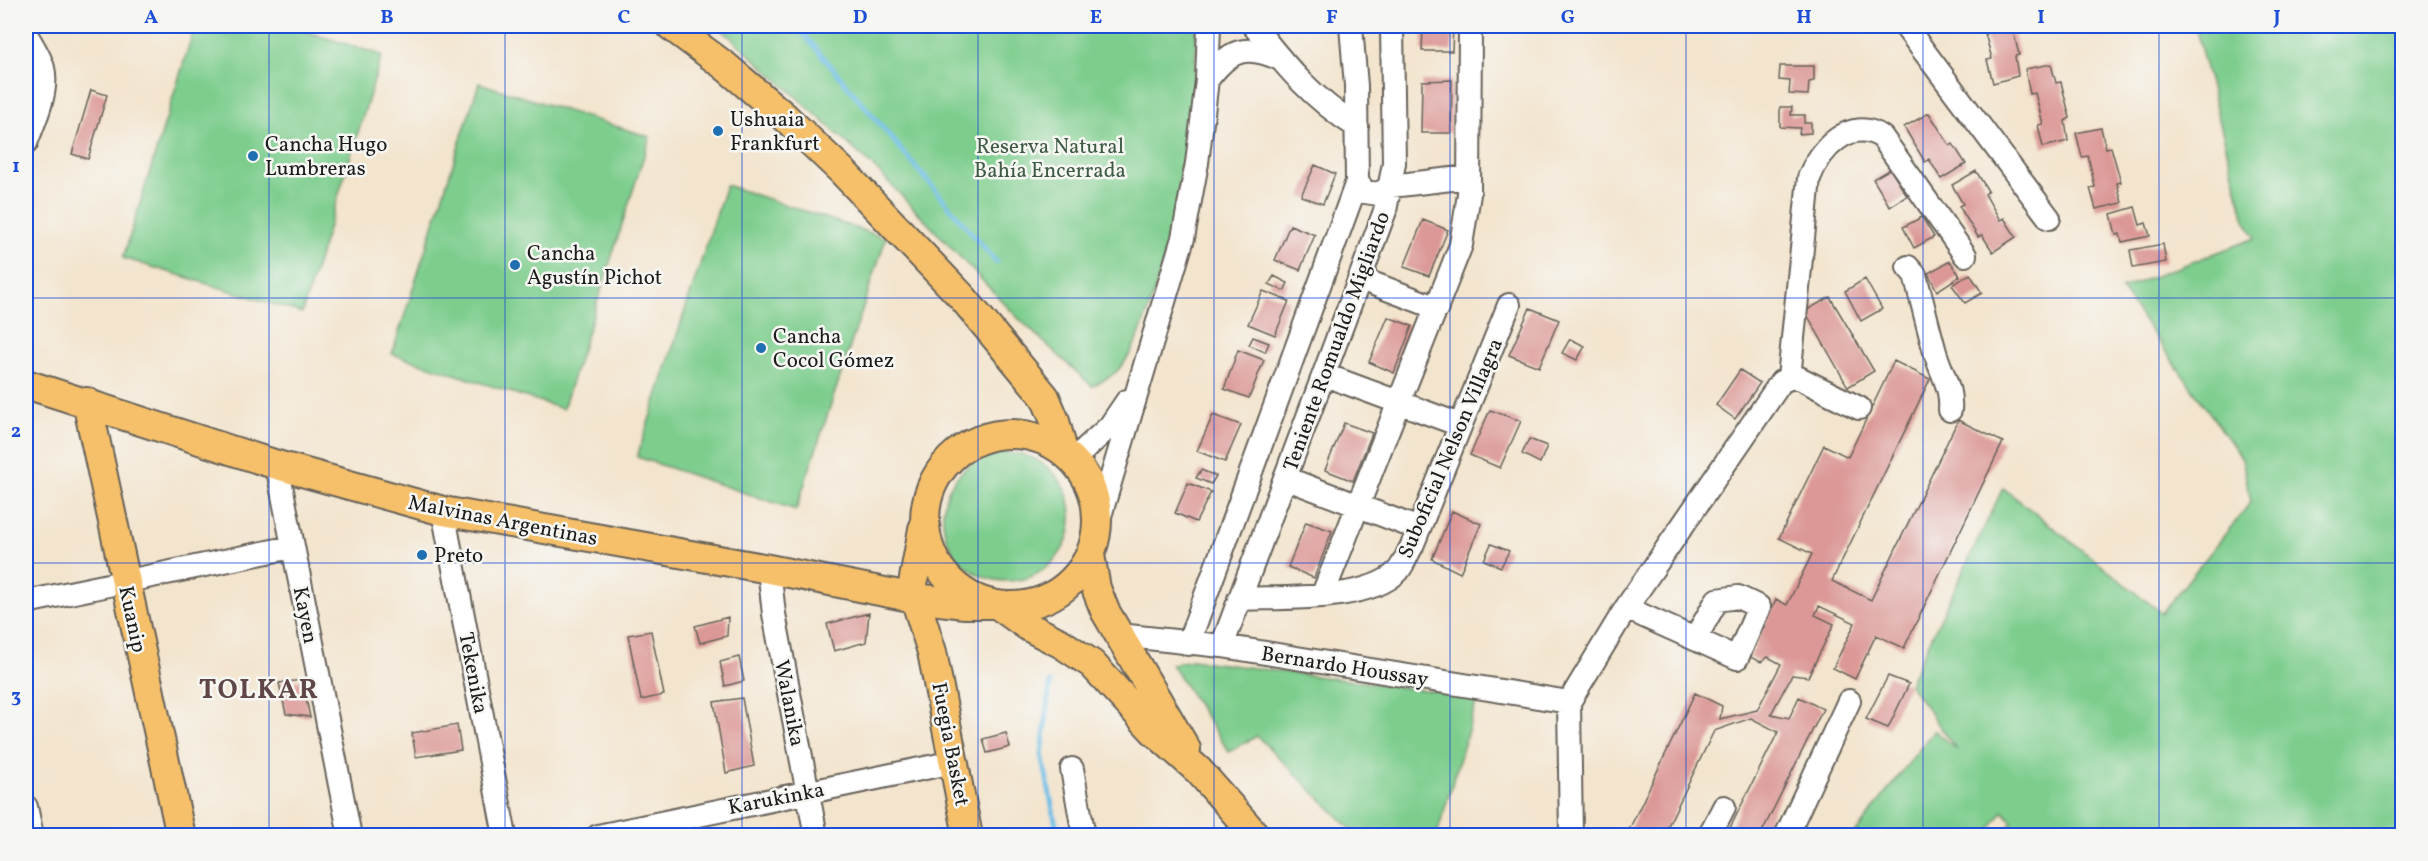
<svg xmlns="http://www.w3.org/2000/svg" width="2428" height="861" font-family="Vollkorn,serif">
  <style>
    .green { fill: #7dcd8d; stroke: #4c7454; stroke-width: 1.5 }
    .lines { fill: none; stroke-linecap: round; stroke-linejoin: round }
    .stream { stroke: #6bbde6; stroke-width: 5 }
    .building { fill: #db9896 }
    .minor-casing { stroke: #67625a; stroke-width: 26 }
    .major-casing { stroke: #67625a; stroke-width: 32 }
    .minor { stroke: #fff; stroke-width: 22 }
    .major { stroke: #f6c06b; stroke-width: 28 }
    .grid { fill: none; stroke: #1d4ed8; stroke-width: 1.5; stroke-opacity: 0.55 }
    .poi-dot { fill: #1f6fb2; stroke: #f6f6f2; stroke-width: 2 }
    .labels { text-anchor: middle; stroke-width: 5; stroke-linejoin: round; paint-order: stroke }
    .poi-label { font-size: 21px; fill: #1c1c1c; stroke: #f6f6f2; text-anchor: start }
    .park-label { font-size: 21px; fill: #3e5a44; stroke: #f6f6f2 }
    .street-label { font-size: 21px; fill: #1c1c1c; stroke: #f6f6f2 }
    .district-label { font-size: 27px; font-weight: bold; letter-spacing: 1.5px; fill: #5f4747; stroke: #f6f6f2 }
    .neatline { fill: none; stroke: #1d4ed8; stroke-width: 2 }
    .grid-label { font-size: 20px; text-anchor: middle; font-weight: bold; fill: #1d4ed8 }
  </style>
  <rect width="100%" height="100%" fill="#f6f6f2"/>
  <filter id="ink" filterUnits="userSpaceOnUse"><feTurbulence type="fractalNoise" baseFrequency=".0167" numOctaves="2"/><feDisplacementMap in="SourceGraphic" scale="12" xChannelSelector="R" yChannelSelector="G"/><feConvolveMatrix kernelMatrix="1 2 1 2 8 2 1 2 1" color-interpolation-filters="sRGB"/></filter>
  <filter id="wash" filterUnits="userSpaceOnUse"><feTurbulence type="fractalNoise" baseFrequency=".008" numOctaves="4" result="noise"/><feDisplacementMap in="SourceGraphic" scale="24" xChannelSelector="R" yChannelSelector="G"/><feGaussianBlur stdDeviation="1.35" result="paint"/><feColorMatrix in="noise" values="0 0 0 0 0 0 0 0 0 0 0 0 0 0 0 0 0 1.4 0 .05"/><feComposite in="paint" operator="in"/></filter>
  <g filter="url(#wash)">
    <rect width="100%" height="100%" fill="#f3e4cd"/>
    <path class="green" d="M195,26h93l94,29 -80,258 -179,-55z
      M718,26h479c-3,92 -16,185 -45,273 -7,21 -17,53 -33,70 -7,8 -17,12 -27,17l-74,-68 -142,-149z
      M2195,26h207v809h-401l11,-13 -9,-11 -17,24 -133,1 81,-106 23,20 -48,-66 94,-196 159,125 89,-111 -9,-44 -121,-169 134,-51 -10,-18z
      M479,83l171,54 -87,272 -171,-55z
      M726,185l160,53 -90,272 -159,-53z
      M943 517a64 64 0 1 1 128 0a64 64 0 1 1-128 0Z
      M1192,660l286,37 -41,138h-80l-100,-99 -28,16 -58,-88z"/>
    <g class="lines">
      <path class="stream" d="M797,26l199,236
        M1050,683l-8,71 16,82"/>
    </g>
    <g id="blocks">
      <path class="building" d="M1423,26h30l-1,25h-30z
        M1983,26h29l7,29 -4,1 3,20 -25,7 -6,-23 5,-1z
        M2051,64l5,19 5,-1 9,36 -5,3 3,20 -25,6 -5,-22 5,-1 -8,-31 -5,1 -5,-25z
        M1780,66h34v15l-5,1 -1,13 -19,-1 1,-13 -11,-1z
        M1452,80l-1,53h-30l1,-52z
        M91,90l16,5 -19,64 -16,-5z
        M1780,107h12l-1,8h14l-1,8h7v10l-12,1 1,-6 -20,-1z
        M1929,113l21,33 3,-2 13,20 -25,15 -12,-20 -4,3 -21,-35z
        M2101,128l5,20 5,-1 10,35 -4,1 5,20 -26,6 -6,-21 5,-1 -7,-31 -6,1 -6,-24z
        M1315,165l20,9 -12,30 -22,-8z
        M1890,169l17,27 -17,11 -17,-28z
        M1976,171l12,20 -3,3 15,26 4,-2 12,19 -23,15 -11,-17 -4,2 -19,-31 4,-2 -11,-19z
        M2135,207l5,18 6,-2 4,13 -28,6 -2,-8 -4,1 -5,-21z
        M1922,217l12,20 -20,11 -11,-21z
        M1423,220l25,10 -19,46 -25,-9z
        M1290,225l25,10 -15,35 -25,-10z
        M2163,244l3,18 -33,6 -3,-18z
        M1950,261l10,15 -23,15 -9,-18z
        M1970,274l12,19 -17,10 -13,-18z
        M1274,276l14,7 -4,8 -15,-7z
        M1865,279l17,30 -21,12 -16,-30z
        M1263,291l26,10 -14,34 -27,-11z
        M1830,297l44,74 -26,16 -43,-76z
        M1530,308l29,12 -20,47 -30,-12z
        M1388,317l24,9 -18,47 -25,-11z
        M1253,337l16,6 -4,9 -16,-7z
        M1570,339l15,7 -8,14 -15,-7z
        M1238,350l26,10 -15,38 -25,-9z
        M1894,361l36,18 -98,202 39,19 87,-180 45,22 -99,206 -28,-13 -21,44 -22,-11 22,-45 -36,-17 -4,9 19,9 -26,53 -16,-2 -21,39 18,4 10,-21 24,12 -63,127h-34l52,-104 -27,-14 -37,13 -51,105h-37l69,-143 27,13 -2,13 37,-9 24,-46 -13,-7 -7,5 -11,-5 26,-58 11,6 25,-51 -33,-16 45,-93 24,12z
        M1740,370l20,13 -25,36 -19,-14z
        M1490,410l31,11 -21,47 -30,-13z
        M1213,415l28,10 -16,37 -28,-11z
        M1344,423l28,10 -19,48 -28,-11z
        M1529,439l18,7 -7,17 -18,-9z
        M1201,470l15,6 -5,8 -15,-6z
        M1188,483l23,9 -15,30 -21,-9z
        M1452,511l29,13 -21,49 -28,-14z
        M1306,522l26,9 -18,47 -26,-11z
        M1491,544l18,7 -8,16 -17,-7z
        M869,613l-3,29 -32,9 -7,-27z
        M728,617l-1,19 -27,7 -5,-17z
        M651,631l13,64 -23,5 -13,-65z
        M739,657l5,24 -19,5 -5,-24z
        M1888,676l21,8 -21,44 -22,-9z
        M302,680l8,37 -24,-3 -7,-31z
        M742,698l12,68 -28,7 -12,-71z
        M457,725l4,25 -45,7 -4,-24z
        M1006,733l4,14 -23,6 -4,-14z"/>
    </g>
  </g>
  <g filter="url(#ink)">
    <use href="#blocks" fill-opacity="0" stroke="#67625a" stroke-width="1.5"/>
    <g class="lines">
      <defs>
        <path id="minor" d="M1254,26c31,40 59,73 103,101
          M1905,26l144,192
          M26,34c6,11 14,22 17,34 6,24 -9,53 -17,75
          M1207,80c22,-30 38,-37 73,-21
          M1357,182l8,10 14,2 12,-8 78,-9
          M1908,267l7,8c7,26 13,52 20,77 6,21 17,35 15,58
          M1361,279l76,29
          M1325,375l135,50
          M1789,378l20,-200c11,-29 41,-62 73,-41l83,118
          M1073,460l37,-34 17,-25
          M277,465l73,371
          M1285,478l134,51
          M443,511l62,325
          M1097,526l86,-288 14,-75 10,-83 2,-54
          M769,569l5,45 42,222
          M1323,594l138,-349 8,-51 1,-168
          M1239,599c43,-2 129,3 159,-28 6,-7 9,-17 14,-25l97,-241
          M26,602l266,-55
          M1626,608l111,50 22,-51 -21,-10 -21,3 -22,39
          M1119,635l103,11 347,56
          M1188,644l169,-462 -1,-96 -5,-60
          M1222,646l163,-435 9,-48 -2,-137
          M1072,769l12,67
          M26,807l6,29
          M598,836l356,-74
          M1571,836l-2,-134 57,-94 155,-226 8,-4h10l60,30
          M1709,836l15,-29
          M1786,836l63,-135"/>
        <path id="major" d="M671,26l54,40 60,51 57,54 121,127 82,99 10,24 8,30
          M26,384l251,81 166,46 326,58 146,29 50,6h27
          M87,402l94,434
          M925 520a86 86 0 1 1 172 0a86 86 0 1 1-172 0Z
          M923,529l-10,55 2,14 17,54 36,184
          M1090,555l6,33 9,23 81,138
          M998,605l31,22 33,17 30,20 61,66 46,41 57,65"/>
      </defs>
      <use href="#minor" class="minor-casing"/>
      <use href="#major" class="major-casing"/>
      <use href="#minor" class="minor"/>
      <use href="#major" class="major"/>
    </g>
  </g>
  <path class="grid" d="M269,26v810M505,26v810M742,26v810M978,26v810M1214,26v810M1450,26v810M1686,26v810M1923,26v810M2159,26v810M26,298h2376M26,563h2376"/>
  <g class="poi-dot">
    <circle cx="718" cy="131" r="6"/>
    <circle cx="253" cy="156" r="6"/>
    <circle cx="515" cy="265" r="6"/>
    <circle cx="761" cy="348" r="6"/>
    <circle cx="422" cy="555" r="6"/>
  </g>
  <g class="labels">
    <g class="poi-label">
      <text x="730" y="126">Ushuaia<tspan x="730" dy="24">Frankfurt</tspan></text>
      <text x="265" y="151">Cancha Hugo<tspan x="265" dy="24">Lumbreras</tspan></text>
      <text x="527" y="260">Cancha<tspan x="527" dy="24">Agustín Pichot</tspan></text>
      <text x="773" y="343">Cancha<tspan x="773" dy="24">Cocol Gómez</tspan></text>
      <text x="434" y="562">Preto</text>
    </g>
    <g class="park-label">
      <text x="1050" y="153">Reserva Natural<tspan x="1050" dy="24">Bahía Encerrada</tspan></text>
    </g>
    <g class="street-label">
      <text transform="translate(1336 341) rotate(-70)" y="7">Teniente Romualdo Migliardo</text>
      <text transform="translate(1450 448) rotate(-67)" y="7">Suboficial Nelson Villagra</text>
      <text transform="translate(503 520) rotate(11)" y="7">Malvinas Argentinas</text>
      <text transform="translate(306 615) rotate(79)" y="7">Kayen</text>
      <text transform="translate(133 619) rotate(78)" y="7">Kuanip</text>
      <text transform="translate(1345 666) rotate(9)" y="7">Bernardo Houssay</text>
      <text transform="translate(474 673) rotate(79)" y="7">Tekenika</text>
      <text transform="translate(790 703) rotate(79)" y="7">Walanika</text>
      <text transform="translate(951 744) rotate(79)" y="7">Fuegia Basket</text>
      <text transform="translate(776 798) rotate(-11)" y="7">Karukinka</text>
    </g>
    <g class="district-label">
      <text x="259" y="698">TOLKAR</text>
    </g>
  </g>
  <rect width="2428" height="861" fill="none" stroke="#f6f6f2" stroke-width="66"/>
  <rect x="33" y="33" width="2362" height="795" class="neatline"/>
  <g class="grid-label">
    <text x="151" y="23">A</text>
    <text x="387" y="23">B</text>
    <text x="624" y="23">C</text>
    <text x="860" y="23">D</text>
    <text x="1096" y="23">E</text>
    <text x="1332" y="23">F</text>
    <text x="1568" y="23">G</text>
    <text x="1804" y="23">H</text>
    <text x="2041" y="23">I</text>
    <text x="2277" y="23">J</text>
    <text x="16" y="172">1</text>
    <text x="16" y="437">2</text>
    <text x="16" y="702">3</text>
  </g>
</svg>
